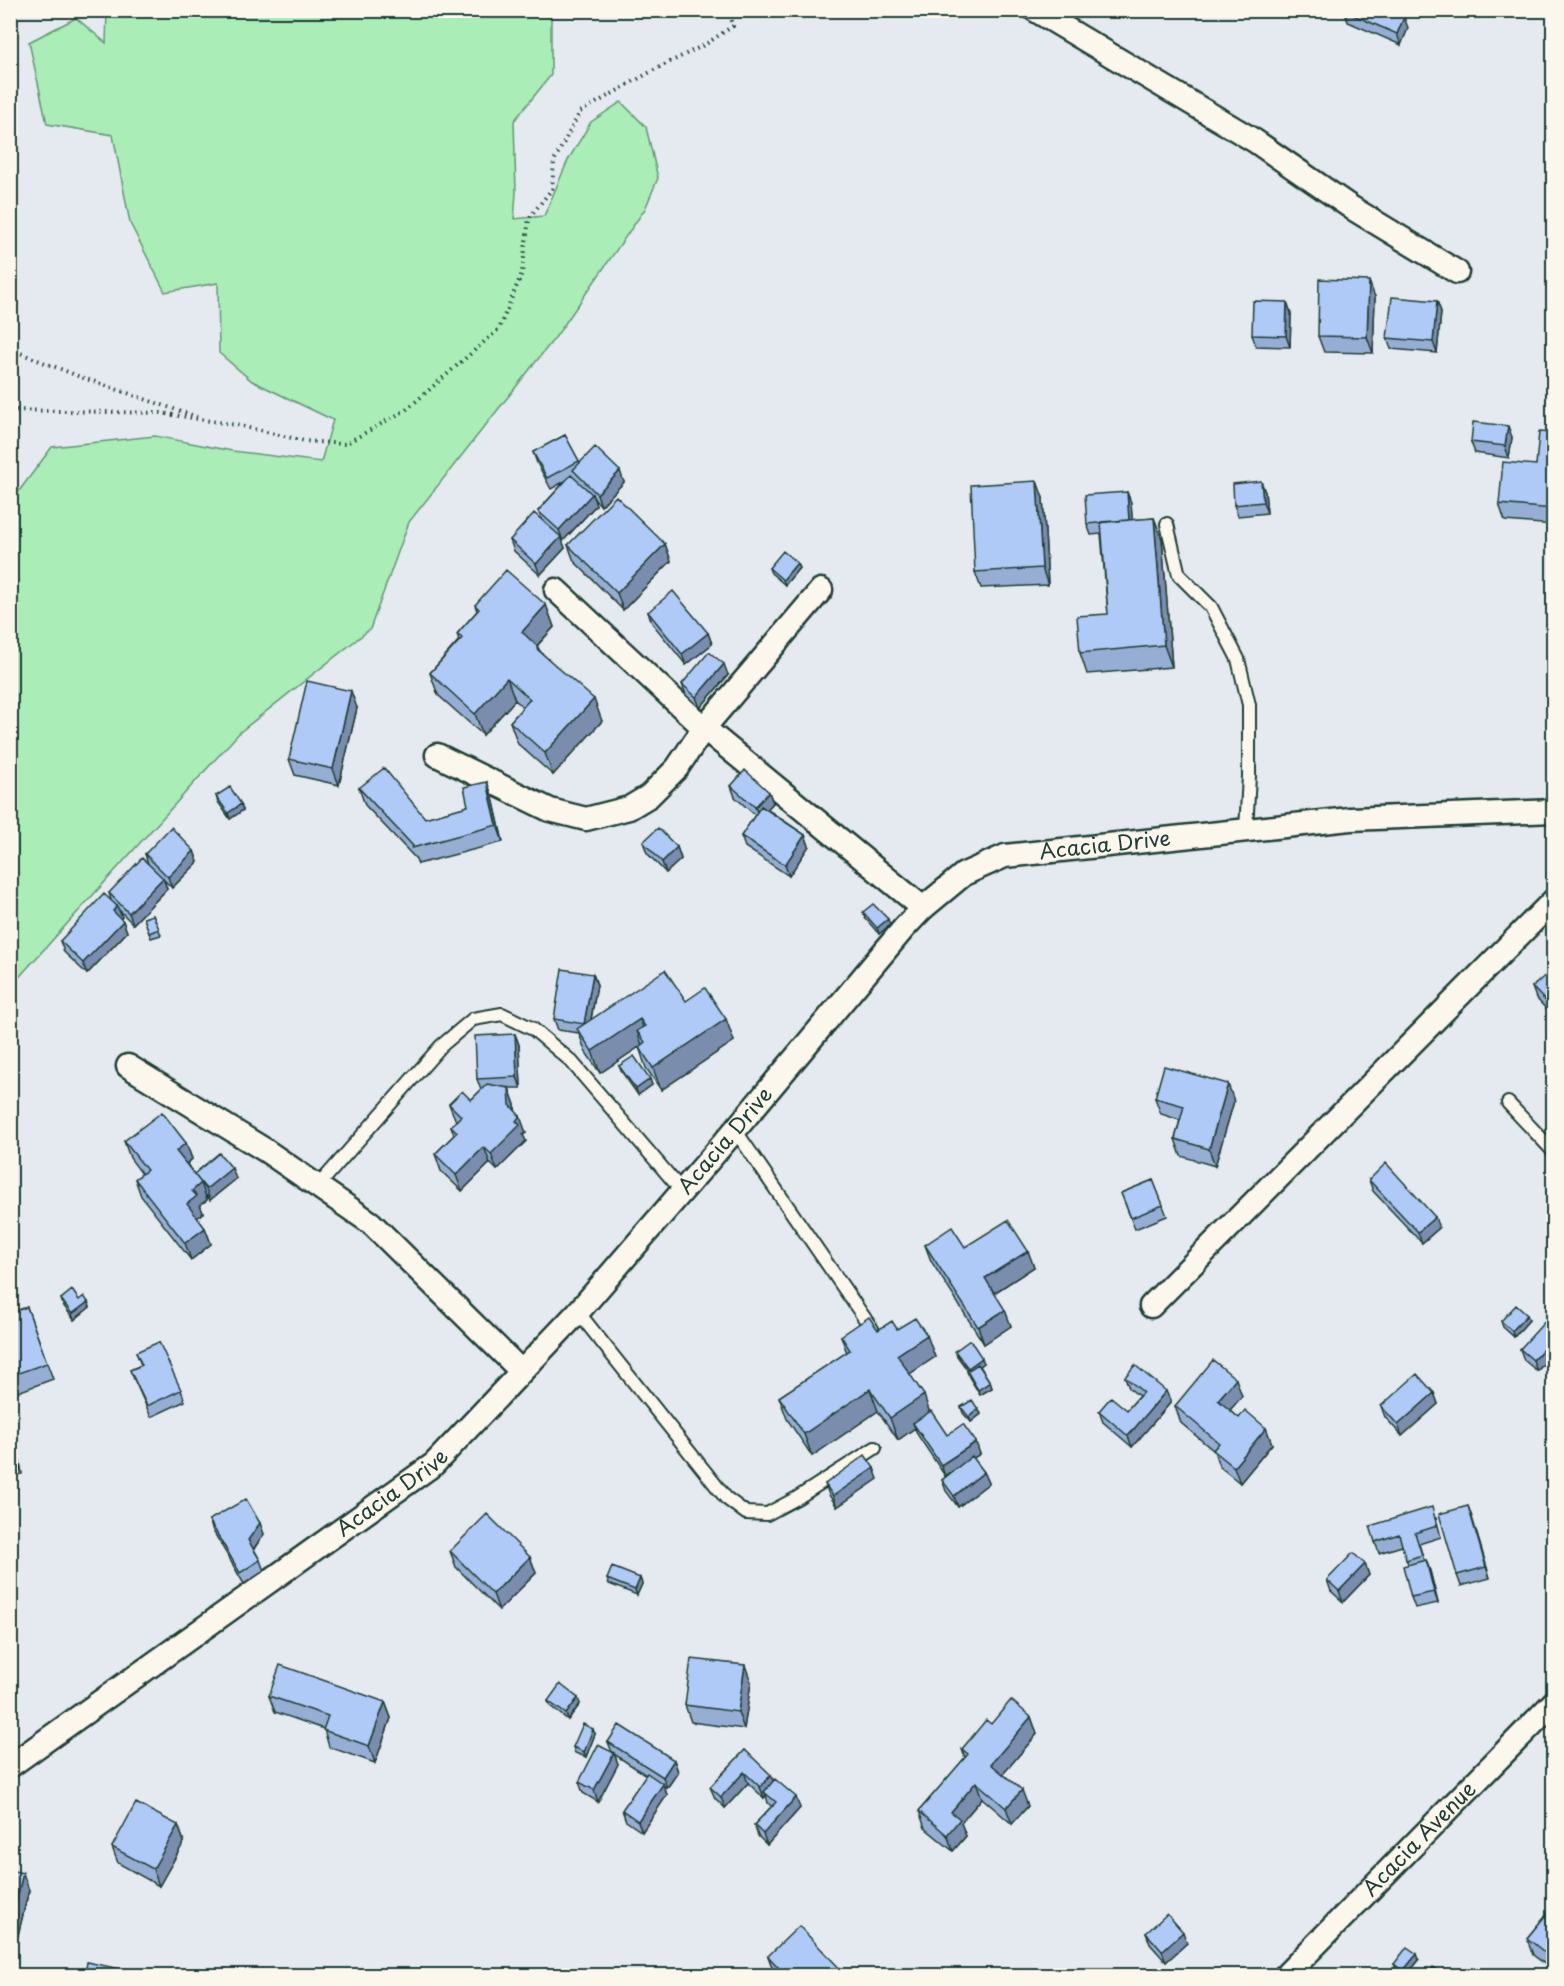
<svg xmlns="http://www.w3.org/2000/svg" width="1564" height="1986" font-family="'Playpen Sans',sans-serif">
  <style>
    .green { fill: #aaedb7; stroke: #649576; stroke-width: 1.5 }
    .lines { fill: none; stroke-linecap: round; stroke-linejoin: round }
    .lane-casing { stroke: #1f3d34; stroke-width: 16 }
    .street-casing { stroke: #1f3d34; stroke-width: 27 }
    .path { stroke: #1f3d34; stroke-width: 4; stroke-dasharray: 1.5 4.5; stroke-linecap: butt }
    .lane { stroke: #fbf7ec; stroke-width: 12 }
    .street { stroke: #fbf7ec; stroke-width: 22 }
    .wall { fill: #96aed4; stroke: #1f3d34; stroke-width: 1.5 }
    .shaded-wall { fill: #7a8dad; stroke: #1f3d34; stroke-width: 1.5 }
    .building { fill: #afcaf7; stroke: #1f3d34; stroke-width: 1.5 }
    .labels { text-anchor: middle; stroke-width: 4.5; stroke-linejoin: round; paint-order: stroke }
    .street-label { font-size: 21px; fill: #1f3d34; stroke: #fbf7ec }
  </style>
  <rect width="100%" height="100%" fill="#e4eaef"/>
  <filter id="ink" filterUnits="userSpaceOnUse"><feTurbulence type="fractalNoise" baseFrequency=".0167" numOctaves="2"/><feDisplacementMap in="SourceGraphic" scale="12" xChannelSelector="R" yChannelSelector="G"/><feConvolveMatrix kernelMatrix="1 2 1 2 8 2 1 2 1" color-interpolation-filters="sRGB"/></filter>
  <g filter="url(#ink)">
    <path class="green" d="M107,11h444v64l-37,46 2,72 -2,26 30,-3 24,-56 23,-38 30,-20 25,25 12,51 -13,31 -88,126 -148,187 -39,107 -130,103 -229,254v-490l5,-1 36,-48 103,-11 77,15 89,11 12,-42 -81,-39 -33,-28 -1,-70 -53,9 -35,-69 -17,-88 -66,-11 -18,-82 47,-24 30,25z"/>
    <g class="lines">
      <defs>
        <path id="lane" d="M1167,524l12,51 32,32 27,52 11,46v71l-3,54
          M1508,1103l46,49
          M735,1130l137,199
          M318,1186l123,-140 32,-27 29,-5 31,15 38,32 111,130
          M578,1312l148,186 20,15 21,1 30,-16 78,-50"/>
        <g id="street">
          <path d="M1035,10l220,131 97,67 105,64"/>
          <path d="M556,590l148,138 219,180"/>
          <path d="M437,755l113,55 36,9 43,-11 20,-12 28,-28 27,-40 117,-138"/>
          <path d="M128,1066l137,84 106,73 150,148"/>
          <path d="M1151,1306l403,-406"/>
          <path id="s1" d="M10,1766l424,-302 144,-152 157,-182 169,-202 19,-20 41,-34 41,-18 345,-37 204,-8"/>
          <path id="s2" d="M1285,1976l269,-274"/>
        </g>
      </defs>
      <use href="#lane" class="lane-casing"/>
      <use href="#street" class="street-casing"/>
      <path class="path" d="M10,349l68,27 119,41
        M10,410l151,3 75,12 69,16 40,3 61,-34 93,-81 23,-56 7,-55 23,-29 2,-28 26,-49 72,-41 54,-27 27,-18 -6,-16"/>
      <use href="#lane" class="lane"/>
      <use href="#street" class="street"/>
    </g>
    <path class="wall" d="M1344,10l64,18 -7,17 -53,-23z
      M1375,297l-2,56 -49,-1 -6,-16z
      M1437,301l4,11 -4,41 -46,-4 -4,-11z
      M1287,302l4,11 -1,34 -34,-1 -4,-11z
      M1554,433v92l-49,-4 -6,-17 37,-39z
      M565,435l15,28 44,19 -23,24 -7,-8 2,7 -33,36 -2,-2 4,9 -25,27 -26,-24 -4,-11 32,-20 -4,-9 27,-30 -14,8 -14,-26 -4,-11z
      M1512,437l-3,21 -34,-5 -4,-11z
      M1127,492l4,11 1,17 22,-2 8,21 10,128 -85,7 -7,-21 28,-39 -7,-80 -10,1 -4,-11z
      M1265,492l2,21 -29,3 -4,-11z
      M1043,498l5,87 -67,3 -6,-16z
      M665,544l6,17 -48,49 -49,-49 -6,-16z
      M797,563l2,5 -14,17 -14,-12 -2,-5z
      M475,605h71l8,22 -17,19 3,5 62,70 -49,54 -35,-31 -8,-22 13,-15 -8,-7 -32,35 -45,-40 -8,-22 29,-33 -2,-6 20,-23z
      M648,612l60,21 4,11 -26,21 -34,-42z
      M728,675l-28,33 -14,-13 -4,-11z
      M357,708l-18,77 -44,-10 -6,-16z
      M487,782l6,16 10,44 -85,22 -2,-5 -51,-54 -6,-17 66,30 43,-12z
      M731,786l38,6 4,11 -6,6 38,26 4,11 -20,30 -44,-29 -4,-11 14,-21 -20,-18z
      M216,796l27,14 -13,9 -12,-17z
      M643,842l34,5 4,12 -15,14 -19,-20z
      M194,851l4,11 -26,26 -8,-8 3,9 -34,35 -14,-14 3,7 -2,2 3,2 4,11 -40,42 -23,-22 -4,-11 51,-41 -2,-7 39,-29 -3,-10z
      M863,912l27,13 -11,9 -14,-16z
      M153,915l8,20 -10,3 -7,-20z
      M593,974l4,11 -6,35 95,-19 48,40 -73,49 -15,-22 -7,-21 -39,26 -15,-22 -6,-18 -21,-3 -4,-11z
      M1554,979v38l-18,-19 -4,-11z
      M515,1034l4,11 2,43h-12l6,17v6l11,22 -3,2 3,6 -29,29 -7,-7 -28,28 -21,-20 -6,-17 19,-19 -3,-9 5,-5 -7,-17 22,-4 10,-10 -4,-11z
      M619,1066l33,19 -14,10 -17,-24z
      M1155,1098l79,3 -19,65 -34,-10 -6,-17 5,-19 -19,-6z
      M124,1141l62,2 6,16 -5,5 7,10 42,5 -26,21 -4,-5 1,5 -7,5 3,8 -6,4 8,11 6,16 -20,16 -50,-64 -6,-17 7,-5 -12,-16z
      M1153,1180l14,36 -32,13 -14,-36z
      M1369,1180l70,48 -17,15 -49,-52z
      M925,1245l40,2 69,20 -40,26 17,33 -27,18 -53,-83z
      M61,1299l18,1 9,2 2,5 -16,13 -11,-15z
      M27,1307l26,72 -43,16v-82z
      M1527,1315l2,5 -15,17 -11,-10 -2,-6z
      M1554,1324v29l-17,18 -13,-11 -4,-11z
      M897,1329l38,28 -26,17 21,38 17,23 33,19 -7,4 11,14 5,11 -31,24 -12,-16 -4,-11 13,-10 -10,6 -28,-42 -2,-6 -17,12 -20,-29 -66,45 -25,-37 -8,-22 68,-44 -6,-17 37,-6z
      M955,1351l29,12 -4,3 10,16 2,6 -12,7 -11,-18 -2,-6h1l-11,-15z
      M136,1352l45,38 4,11 -34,16 -21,-47 11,-5z
      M1125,1377l46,25 -39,45 -29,-25 -4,-11 28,-1 12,-14 -10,-8z
      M1434,1393l4,11 -36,32 -17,-19 -4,-11z
      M1242,1396l-12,14 9,8 27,10 6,16 -32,39 -21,-17 -5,-15 -33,-28 -6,-17z
      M961,1407l17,2 3,5 -10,8 -8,-9z
      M10,1430l6,10 6,34 -12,2z
      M878,1479l-41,28 -8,-12 -4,-11z
      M1468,1506l22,72 -29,8 -4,-11z
      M1436,1518l5,19 -22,7 5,16h2l4,11 8,32 -23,5 -4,-11 -3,-33 -6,-18 -23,7 -4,-11z
      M209,1520l55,14 -10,15 6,11 4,11 -20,13 -31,-53z
      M450,1551l80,6 6,16 -37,37 -43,-43z
      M1365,1564l4,11 -26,27 -12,-11 -4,-11z
      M640,1578l2,6 -5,11 -28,-11 -2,-5z
      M751,1682l-7,47 -53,-7 -6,-17z
      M269,1696l116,6 6,16 -16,45 -46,-16 -5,-18 -49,-17z
      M548,1701l32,3 -12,16 -18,-14z
      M1031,1717l6,17 -34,40 25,32 -16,18 -30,-26 -21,25 5,13 -13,15 -28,-23 -6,-17 46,-53 -3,-9 29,-25z
      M595,1734l-9,23 -11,-4 -2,-6z
      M608,1742l66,18 4,12 -11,16 -3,-2 3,9 -25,37 -16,-11 -4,-11 24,-35 -32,-21 4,10 -20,38 -15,-9 -4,-11 33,-30z
      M745,1750l55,58 -33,37 -9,-9 -4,-11 18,-19 -4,-3 -2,-8 -2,3 -16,-15 -23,25 -10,-10 -5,-11z
      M178,1825l6,17 -25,44 -41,-23 -6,-16z
      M10,1870l19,20 -11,45 -8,-2z
      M1554,1905v66l-21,-16 -6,-17z
      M1146,1933l41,10 -21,19 -16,-18z
      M1417,1954l2,6 -13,16h-3l-7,-7 -2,-5z
      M768,1956l79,20h-71l-2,-3z"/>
    <path class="shaded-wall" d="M1404,17l4,11 -7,17 -4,-11z
      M1369,281l6,16 -2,56 -6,-16z
      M1437,301l4,11 -4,41 -4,-11z
      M1287,302l4,11 -1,34 -4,-11z
      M1508,426l4,11 -3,21 -4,-12z
      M620,471l4,11 -23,24 -4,-12z
      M1037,481l6,17 5,87 -6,-17z
      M1261,481l4,11 2,21 -4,-11z
      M1127,492l4,11 2,28 -4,-11z
      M592,494l4,11 -33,36 -4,-11z
      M1154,518l8,21 10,128 -8,-22z
      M561,537l4,11 -25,27 -4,-11z
      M665,544l6,17 -48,49 -6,-17z
      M797,563l2,5 -14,17 -2,-5z
      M546,605l8,22 -25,27 -7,-22z
      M708,633l4,11 -26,21 -4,-11z
      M724,664l4,11 -28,33 -4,-11z
      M507,678l8,22 -32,35 -8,-21z
      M351,691l6,17 -18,77 -6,-16z
      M594,699l8,22 -49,54 -8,-22z
      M487,782l6,16 10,44 -6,-17z
      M769,792l4,11 -14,15 -4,-11z
      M241,804l2,6 -13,9 -2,-6z
      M805,835l4,11 -20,30 -4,-11z
      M677,847l4,12 -15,14 -4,-11z
      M194,851l4,11 -26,26 -4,-11z
      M163,878l4,11 -34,35 -4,-11z
      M117,906l5,11 -5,5 -4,-11z
      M888,919l2,6 -11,9 -2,-6z
      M123,921l4,11 -40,42 -4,-11z
      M593,974l4,11 -9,50 -4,-11z
      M640,1019l8,22 -11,-10 5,14 -42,28 -8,-22z
      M726,1019l8,22 -73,49 -8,-22z
      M515,1034l4,11 2,43 -4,-11z
      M650,1079l2,6 -14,10 -2,-6z
      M1228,1084l6,17 -19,65 -6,-17z
      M509,1088l6,17 1,15 4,-4 6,17 -3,2 3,6 -29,29 -6,-16z
      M186,1143l6,16 -10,8 -6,-16z
      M484,1147l6,16 -28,28 -6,-16z
      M232,1168l4,11 -26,21 -4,-11z
      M201,1183l6,17 -7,5 3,8 -10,8 -6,-17 5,-13z
      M1435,1217l4,11 -17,15 -4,-11z
      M205,1228l6,16 -20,16 -6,-17z
      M1028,1251l6,16 -43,28 -6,-17z
      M88,1302l2,5 -16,13 -2,-6z
      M1005,1310l6,16 -27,18 -6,-17z
      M1527,1315l2,5 -15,17 -2,-6z
      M927,1335l8,22 -30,20 -8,-22z
      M1550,1342l4,11 -17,18 -4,-11z
      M982,1358l2,5 -14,11 -2,-6z
      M1236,1379l6,17 -18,21 -6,-17z
      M990,1382l2,6 -12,7 -2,-5z
      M870,1389l8,22 -66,45 -8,-22z
      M1166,1391l5,11 -39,45 -4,-11z
      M1434,1393l4,11 -36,32 -4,-11z
      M924,1395l7,22 -18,6 2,5 -17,12 -8,-22z
      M978,1409l3,5 -10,8 -2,-5z
      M1266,1428l6,16 -32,39 -6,-16z
      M12,1429l4,11 6,34 -4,-12z
      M976,1442l4,12 -35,22 -4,-11z
      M874,1468l4,11 -41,28 -4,-11z
      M984,1472l5,11 -31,24 -4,-11z
      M1468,1506l4,11 18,61 -4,-11z
      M260,1523l4,11 -12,17 -4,-11z
      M530,1557l6,16 -37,37 -6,-16z
      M1426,1560l4,11 8,32 -4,-11z
      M1365,1564l4,11 -26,27 -4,-11z
      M640,1578l2,6 -5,11 -2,-5z
      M745,1665l6,17 -7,47 -6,-17z
      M578,1698l2,6 -12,16 -2,-6z
      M385,1702l6,16 -16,45 -6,-17z
      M1031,1717l6,17 -40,47 -6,-17z
      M593,1729l2,5 -9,23 -2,-5z
      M614,1753l4,11 -20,38 -4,-12z
      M674,1760l4,12 -11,16 -4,-11z
      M744,1772l4,11 -23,25 -4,-11z
      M771,1775l4,11 -11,6 2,3 -2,3 -4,-11z
      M976,1782l6,16 -21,25 5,13 -13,15 -6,-16 4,-23z
      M663,1784l4,11 -25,37 -4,-11z
      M1022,1790l6,16 -16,18 -6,-16z
      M796,1797l4,11 -33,37 -4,-11z
      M178,1825l6,17 -25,44 -6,-17z
      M23,1873l6,17 -11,45 -6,-16z
      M1183,1932l4,11 -21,19 -4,-11z
      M1417,1954l2,6 -13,16h-2l-1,-5z"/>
    <path class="building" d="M1389,10l15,7 -7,17 -53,-23z
      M1319,279l50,2 -2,56 -49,-1z
      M1392,297l45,4 -4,41 -46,-4z
      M1253,301l34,1 -1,34 -34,-1z
      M1473,422l35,4 -3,20 -34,-4z
      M1539,432l15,1v76l-55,-5 4,-42 33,3z
      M565,435l14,26 -32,17 -14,-26z
      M595,447l25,24 -23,23 -24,-24z
      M571,475l21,19 -33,36 -21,-19z
      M1037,481l5,87 -67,4 -4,-87z
      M1261,481l2,21 -29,3 -1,-21z
      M1127,492l2,28 -42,4 -2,-29z
      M616,496l49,48 -48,49 -49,-48z
      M534,513l27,24 -25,27 -26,-24z
      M1154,518l10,127 -84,8 -3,-37 31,-2 -7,-92z
      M783,551l14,12 -14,17 -14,-12z
      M506,570l40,35 -24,27 16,15 -1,2 57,50 -49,54 -35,-31 20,-23 -23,-21 -32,36 -45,-41 32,-35 -5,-4 22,-25 -4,-4z
      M673,591l35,42 -26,21 -34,-42z
      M709,652l15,12 -28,33 -14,-13z
      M307,681l44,10 -18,78 -44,-10z
      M384,768l41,50 43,-12 -4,-19 23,-5 10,43 -85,23 1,-2 -54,-58z
      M745,770l24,22 -14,15 -24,-21z
      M230,787l11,17 -13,9 -12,-17z
      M761,806l44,29 -20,30 -44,-29z
      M171,827l23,24 -26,26 -23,-23z
      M658,828l19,19 -15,15 -19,-20z
      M142,858l21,20 -34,35 -20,-20z
      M104,894l13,12 -4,5 10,10 -40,42 -23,-22z
      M873,904l15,15 -11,9 -14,-16z
      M153,915l6,14 -10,4 -5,-15z
      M562,969l31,5 -9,50 -30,-5z
      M665,970l21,31 19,-13 21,31 -73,49 -14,-21 6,-5 -8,-11 8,-5 -5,-7 -48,32 -15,-22z
      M1548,973l6,6v31l-22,-23z
      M515,1034l2,43 -40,2 -2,-43z
      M634,1056l16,23 -14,10 -17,-23z
      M1164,1066l64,18 -19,65 -34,-10 9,-33 -29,-8z
      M487,1084l22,4 1,17 10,11 -4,5 4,4 -29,29 -7,-7 -28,28 -21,-21 22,-22 -6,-6 10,-10 -12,-12 13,-13 9,9z
      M162,1112l24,31 -10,8 25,32 -9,8 5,5 -10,8 18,24 -20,15 -50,-64 12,-9 -23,-29z
      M219,1153l13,15 -26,21 -12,-15z
      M1386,1163l49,54 -17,15 -49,-52z
      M1153,1180l10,25 -32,13 -10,-25z
      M1008,1220l20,31 -43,27 20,32 -27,17 -53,-82 27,-18 13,20z
      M72,1290l7,10 5,-4 4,6 -16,12 -11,-15z
      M1516,1305l11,10 -15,16 -11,-10z
      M27,1307l20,56 -37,13v-63z
      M869,1317l9,13 14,-9 5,8 18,-11 12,17 -30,20 27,40 -34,23 -20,-29 -66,45 -25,-37 71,-47 -9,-14z
      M1548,1318l6,6v21l-4,-3 -17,18 -13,-11z
      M970,1340l12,18 -14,10 -13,-17z
      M159,1342l22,48 -34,16 -17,-36 12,-5 -6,-13z
      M1213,1360l23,19 -18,21 21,18 6,-8 21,18 -32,39 -21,-17 6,-7 -44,-37z
      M978,1364l12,18 -12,8 -11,-19z
      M1135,1365l31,26 -38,45 -29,-25 12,-14 16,13 16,-18 -18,-15z
      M1417,1374l17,19 -36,32 -17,-19z
      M972,1400l6,9 -9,8 -8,-10z
      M931,1411l16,24 16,-11 13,18 -35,23 -28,-42z
      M12,1429l6,33 -8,2v-34z
      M865,1455l9,13 -41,28 -8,-12z
      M972,1456l12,16 -30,24 -12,-16z
      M246,1499l14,24 -12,17 12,20 -20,13 -31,-53z
      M1468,1506l18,61 -29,8 -18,-61z
      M1432,1507l5,19 -22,7 7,22 -16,5 -7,-26 -24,8 -5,-16z
      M487,1514l43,43 -37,37 -43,-43z
      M1353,1553l12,11 -26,27 -12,-11z
      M1426,1560l8,32 -23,5 -8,-31z
      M612,1567l28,11 -5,12 -28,-11z
      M691,1659l54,6 -7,47 -53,-7z
      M280,1665l105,37 -16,44 -46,-16 5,-14 -59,-20z
      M560,1684l18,14 -12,16 -18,-13z
      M1011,1700l20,17 -40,47 31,26 -16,18 -30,-26 -25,30 9,7 -13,16 -28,-24 49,-57 -6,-5 24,-29 5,4z
      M583,1724l10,5 -9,23 -11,-5z
      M619,1725l55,35 -11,17 -55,-35z
      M598,1745l16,8 -20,37 -15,-8z
      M745,1750l26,25 -11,12 -16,-15 -23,25 -11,-10z
      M647,1773l16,11 -25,37 -16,-11z
      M775,1779l21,18 -33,37 -9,-9 22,-23 -12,-10z
      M136,1803l42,22 -25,44 -41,-22z
      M10,1870l13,3 -11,46 -2,-1z
      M1554,1905v55l-27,-22z
      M1167,1914l16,18 -21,19 -16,-18z
      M799,1926l48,50h-61l-18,-20z
      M1407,1947l10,7 -14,17 -9,-7z
      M87,1962l57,12v2h-59z
      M1433,1967l11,9h-17z"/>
  </g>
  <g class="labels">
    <g class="street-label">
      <text dy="7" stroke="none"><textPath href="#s1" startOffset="1460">Acacia Drive</textPath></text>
      <text dy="7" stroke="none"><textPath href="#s1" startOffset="956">Acacia Drive</textPath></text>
      <text dy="7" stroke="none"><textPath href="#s1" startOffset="470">Acacia Drive</textPath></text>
      <text dy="7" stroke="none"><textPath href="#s2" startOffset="192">Acacia Avenue</textPath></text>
    </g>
  </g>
  <rect width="1564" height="1986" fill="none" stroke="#fbf7ec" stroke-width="36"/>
  <rect x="18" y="18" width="1528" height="1950" fill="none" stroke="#1f3d34" stroke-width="2" filter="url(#ink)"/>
</svg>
